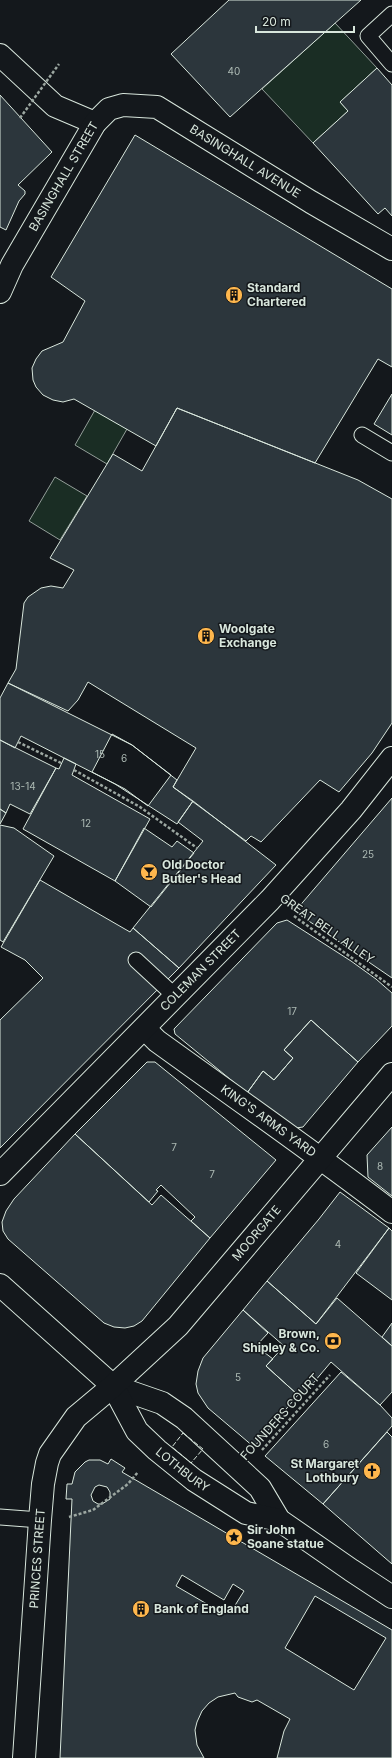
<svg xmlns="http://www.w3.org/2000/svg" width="392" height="1758" font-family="Inter,sans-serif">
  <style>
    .green { fill: #1a2d24; stroke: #939e99 }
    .building { fill: #2c363c; stroke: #d8e6dc; fill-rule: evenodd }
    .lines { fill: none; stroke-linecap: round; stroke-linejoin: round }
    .lane-casing { stroke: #d8e6dc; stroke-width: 17 }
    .street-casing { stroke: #d8e6dc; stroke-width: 24 }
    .secondary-casing { stroke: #d8e6dc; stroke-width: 24 }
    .path { stroke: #9da8a2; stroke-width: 2.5; stroke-dasharray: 3 2; stroke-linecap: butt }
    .lane { stroke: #14181c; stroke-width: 15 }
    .street { stroke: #14181c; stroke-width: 22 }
    .secondary { stroke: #14181c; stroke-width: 22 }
    .path-bridge { stroke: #9da8a2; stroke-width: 2.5; stroke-dasharray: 3 2; stroke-linecap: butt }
    .fence { stroke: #d8e6dc; stroke-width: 1; stroke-dasharray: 5 2; stroke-linecap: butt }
    .labels { text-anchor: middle; stroke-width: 3; stroke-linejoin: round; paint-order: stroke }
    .number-label { font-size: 10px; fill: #adbab4 }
    .street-label { font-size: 12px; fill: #d8e6dc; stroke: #14181c }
    .poi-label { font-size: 12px; font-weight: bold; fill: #d8e6dc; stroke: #14181c; text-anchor: start }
  </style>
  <rect width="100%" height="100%" fill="#14181c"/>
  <path class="green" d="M335,23l42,45 -37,34 8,9 -35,32 -51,-54z
    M95,410l32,19 -20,35 -32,-19z
    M55,477l32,19 -27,44 -31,-19z"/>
  <path class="building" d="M229,0h132l-131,117 -59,-63z
    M377,68l15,17v131l-7,-8 -7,6 -65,-71 35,-32 -8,-9z
    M0,95l52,57 -34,33 7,6v3l-6,7 -13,29 -6,-3z
    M135,135l257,154v78l-14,-8 -63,104 -138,-55 -21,38 -82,-47 -11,3 -10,-2 -10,-5 -7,-8 -3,-7 -1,-12 4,-9 6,-8 21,-9 22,-41 -34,-24z
    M392,394v41l-18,-11z
    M177,408l181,72 34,19v224l-20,30 -33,39 -19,-12 -59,62 -10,-6 -5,5 -73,-54 23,-39 -108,-66 -10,18 -10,11 -60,-28 8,-14 8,-66 4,-6 13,-9 10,-2 12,2 11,-18 -24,-12 57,-94 6,-10 29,17z
    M8,683l124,62 45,35 -4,7 20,14 -16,23 -62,-40 -94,-48 -6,12 -15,-8v-42z
    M112,734l20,11 39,30 -23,31 -23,-17 -33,-17z
    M0,740l56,28 -26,46 -20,-10 -4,9 -6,-4z
    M64,758l12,6 -4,11 78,44 -35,62 -92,-52 33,-61 3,1z
    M392,798v180l-92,-63 -3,-6z
    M193,801l83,64 -97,103 -46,-40 70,-87 -25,-19z
    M0,809l6,4 -6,11z
    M0,825l14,3 40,28 -51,86 -3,-2z
    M144,828l28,19 5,-6 17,12 -43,54 -36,-26z
    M40,880l90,52 3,-4 46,40 -179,180v-128l43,-42 -18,-18 -24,-13z
    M287,920l64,41 25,18 16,14v33l-34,36 -47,-42 -27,30 9,8 -19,22 -11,-9 -16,22 -72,-59 -1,-5 103,-106z
    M311,1020l47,42 -50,59 -5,6 -7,1 -49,-35 16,-22 11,9 19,-22 -9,-8z
    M147,1062h8l121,98 -66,78 -19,-17 4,-4 -34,-32 -5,5 2,1 -9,11 -74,-68z
    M392,1127v69l-24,-19 -1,-22z
    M75,1134l77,71 9,-10 49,43 -68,83 -8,5 -9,2 -11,-1 -10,-4 -96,-84 -5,-8 -1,-9 4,-11 8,-12z
    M340,1192l49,36 -73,96 -49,-43 52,-62z
    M389,1228l3,3v69l-36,-27z
    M267,1281l49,43 21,-26 55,48v46l-12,13 -49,-43 -27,32 -3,-3 -3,4 -32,-29 18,-20 -41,-36z
    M243,1310l25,23 -12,13 17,13 -7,7 32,29 -44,52 -46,-39 -10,-15 -2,-9 2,-13 5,-13z
    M392,1323v23l-10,-9z
    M341,1372l39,33 12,13v8l-69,78 -58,-48z
    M387,1432l5,5v127l-69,-60z
    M111,1459l14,9 -3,4 270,158v128h-115l7,-27 6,-12 -33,-19 -5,2 -14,-5 -3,-4 -17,4 -9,6 -7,8 -5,11 -2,8 2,15 7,13h-144l12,-259h-6l1,-15h5l3,-12 10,-10 4,-2h11l8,4zM99,1485l8,2 3,5v7l-8,5h-4l-5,-3 -2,-6 4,-8zM182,1575l42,25 9,-16 11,7 -10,16 -7,5 -8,-1 -43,-25zM315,1596l71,42 -32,52 -69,-42z"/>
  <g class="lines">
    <defs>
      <path id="lane" d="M392,14l-24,22 24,28
        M362,435l30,18
        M136,960l40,37
        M0,1517l40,3"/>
      <g id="street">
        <path d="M0,55l55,51 40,17"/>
        <path id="s1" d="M0,292l12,-27 83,-142 14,-14 14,-4 34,2 154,95 81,47"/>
        <path id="s2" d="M145,1029l12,12c79,57 158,112 235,171"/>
        <path id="s3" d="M0,1174l270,-274 81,-90 41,-52"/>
        <path d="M113,1386l49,17 22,15 76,70 19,32 72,50 41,27"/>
        <path id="s4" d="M113,1386l24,45 20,19 37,30 52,33 33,7"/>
      </g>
      <g id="secondary">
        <path d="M0,1285l113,101"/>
        <path id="s5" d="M24,1758l16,-238 3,-36 4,-21 3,-9 26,-37 37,-31 65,-60 214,-252"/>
      </g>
    </defs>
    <use href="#lane" class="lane-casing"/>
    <use href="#street" class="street-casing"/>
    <use href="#secondary" class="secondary-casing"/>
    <path class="path" d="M18,742l43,21
      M74,770l66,37 57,41
      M294,916l98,71
      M262,1450l68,-75
      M69,1517l24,-7 35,-26 10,-12"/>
    <use href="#lane" class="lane"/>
    <use href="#street" class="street"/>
    <use href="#secondary" class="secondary"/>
    <path class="path-bridge" d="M20,118l39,-54"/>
    <path class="fence" d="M183,1433l20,16 -12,14 -19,-16z"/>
  </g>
  <defs>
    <symbol id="building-disc" viewBox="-11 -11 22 22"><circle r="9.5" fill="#ffb74d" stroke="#14181c"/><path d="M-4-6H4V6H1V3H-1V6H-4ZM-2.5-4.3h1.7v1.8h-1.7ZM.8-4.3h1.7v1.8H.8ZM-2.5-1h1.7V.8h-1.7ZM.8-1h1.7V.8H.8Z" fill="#111"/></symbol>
    <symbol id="bar-disc" viewBox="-11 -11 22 22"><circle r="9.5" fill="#ffb74d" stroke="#14181c"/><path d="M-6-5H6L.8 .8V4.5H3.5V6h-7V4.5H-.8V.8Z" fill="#111"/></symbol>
    <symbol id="bank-disc" viewBox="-11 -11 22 22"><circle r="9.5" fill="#ffb74d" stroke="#14181c"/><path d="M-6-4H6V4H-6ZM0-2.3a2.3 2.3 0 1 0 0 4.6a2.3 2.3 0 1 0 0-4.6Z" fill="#111"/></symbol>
    <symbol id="church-disc" viewBox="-11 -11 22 22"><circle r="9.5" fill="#ffb74d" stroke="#14181c"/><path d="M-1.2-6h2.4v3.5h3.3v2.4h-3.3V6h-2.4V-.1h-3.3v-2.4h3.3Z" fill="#111"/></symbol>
    <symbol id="sight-disc" viewBox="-11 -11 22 22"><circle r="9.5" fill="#ffb74d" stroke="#14181c"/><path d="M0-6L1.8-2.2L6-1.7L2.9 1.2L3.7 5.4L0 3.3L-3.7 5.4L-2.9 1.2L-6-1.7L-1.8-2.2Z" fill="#111"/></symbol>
  </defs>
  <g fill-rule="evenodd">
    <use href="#building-disc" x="224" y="285" width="20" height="20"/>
    <use href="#building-disc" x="196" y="626" width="20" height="20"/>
    <use href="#bar-disc" x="139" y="862" width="20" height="20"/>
    <use href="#bank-disc" x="323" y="1331" width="20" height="20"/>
    <use href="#church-disc" x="362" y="1461" width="20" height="20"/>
    <use href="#sight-disc" x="224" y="1527" width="20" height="20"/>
    <use href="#building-disc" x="131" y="1599" width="20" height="20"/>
  </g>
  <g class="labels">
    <g class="number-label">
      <text x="234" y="75">40</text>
      <text x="100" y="758">15</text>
      <text x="124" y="762">6</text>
      <text x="23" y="790">13-14</text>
      <text x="86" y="827">12</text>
      <text x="368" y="858">25</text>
      <text x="292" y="1015">17</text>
      <text x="174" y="1151">7</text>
      <text x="380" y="1170">8</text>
      <text x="212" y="1178">7</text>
      <text x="338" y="1248">4</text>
      <text x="238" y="1381">5</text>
      <text x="326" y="1448">6</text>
    </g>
    <g class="street-label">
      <text dy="4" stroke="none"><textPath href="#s1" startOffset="366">BASINGHALL AVENUE</textPath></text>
      <text dy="4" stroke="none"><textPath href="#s1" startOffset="132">BASINGHALL STREET</textPath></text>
      <text transform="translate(327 929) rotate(35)" y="4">GREAT BELL ALLEY</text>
      <text dy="4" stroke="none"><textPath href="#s3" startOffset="286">COLEMAN STREET</textPath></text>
      <text dy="4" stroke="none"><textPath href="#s2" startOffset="154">KING'S ARMS YARD</textPath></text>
      <text dy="4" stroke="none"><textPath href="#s5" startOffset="609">MOORGATE</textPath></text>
      <text transform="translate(280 1417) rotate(-48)" y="4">FOUNDERS COURT</text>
      <text dy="4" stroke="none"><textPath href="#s4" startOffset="111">LOTHBURY</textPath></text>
      <text dy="4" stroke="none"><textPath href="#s5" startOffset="200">PRINCES STREET</textPath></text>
    </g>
    <g class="poi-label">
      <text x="247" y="292">Standard<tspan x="247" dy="14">Chartered</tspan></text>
      <text x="219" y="633">Woolgate<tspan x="219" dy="14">Exchange</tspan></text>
      <text x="162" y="869">Old Doctor<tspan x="162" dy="14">Butler's Head</tspan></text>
      <text x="320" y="1338" text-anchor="end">Brown,<tspan x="320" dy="14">Shipley &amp; Co.</tspan></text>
      <text x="359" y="1468" text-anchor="end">St Margaret<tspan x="359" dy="14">Lothbury</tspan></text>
      <text x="247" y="1534">Sir John<tspan x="247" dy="14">Soane statue</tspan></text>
      <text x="154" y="1613">Bank of England</text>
    </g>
  </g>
  <path d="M256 26v6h98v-6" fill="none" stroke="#d8e6dc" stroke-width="2"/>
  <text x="262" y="26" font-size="12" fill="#d8e6dc" stroke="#14181c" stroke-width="3" paint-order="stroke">20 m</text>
</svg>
